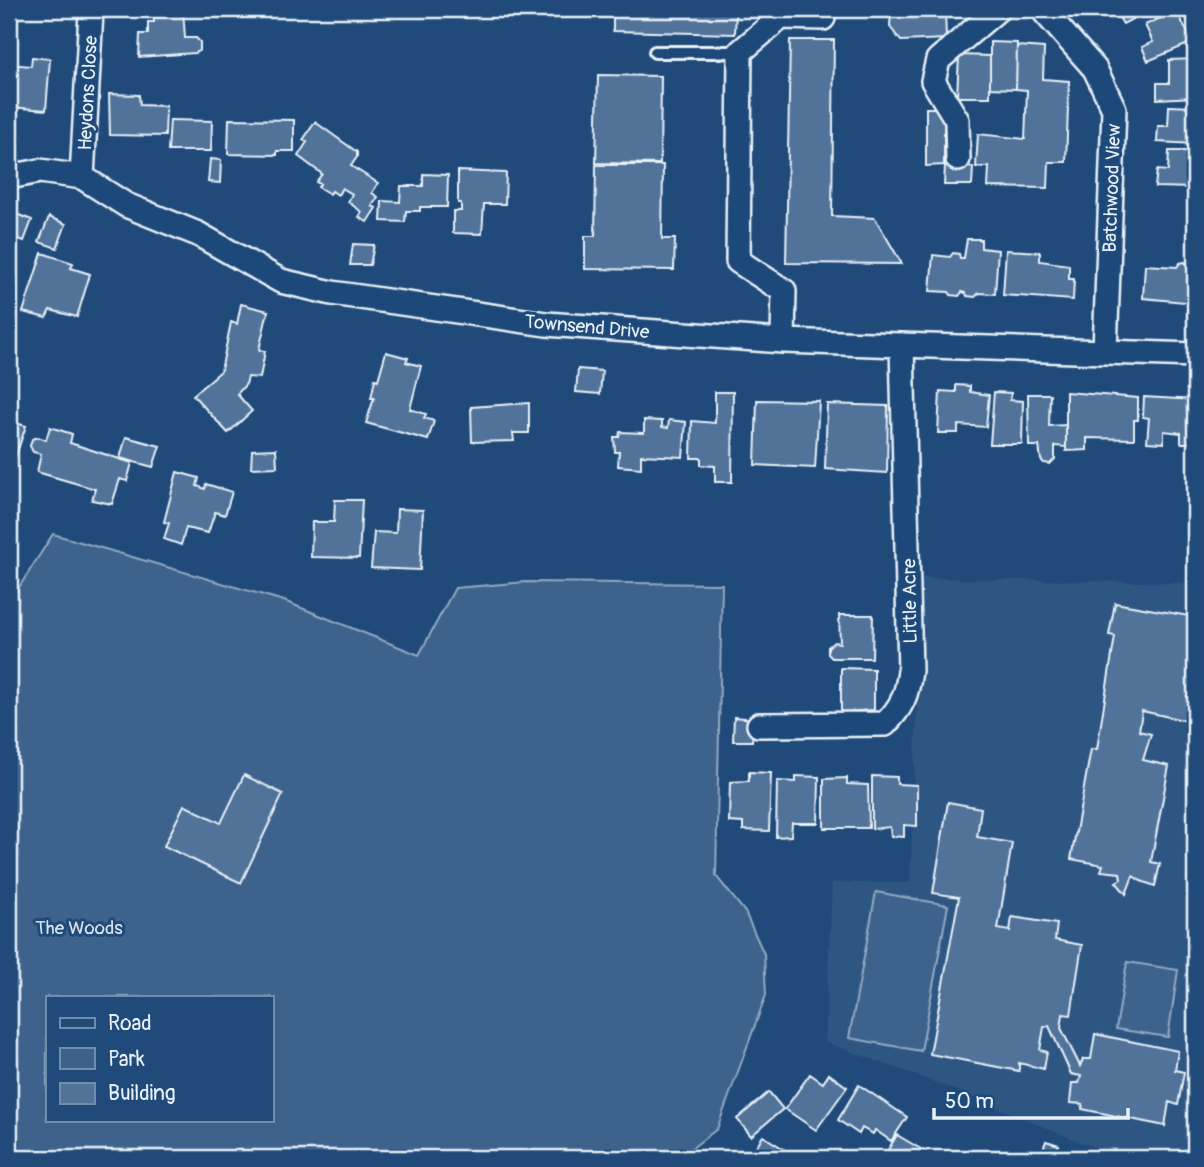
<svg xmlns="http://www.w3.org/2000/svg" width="1204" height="1167" font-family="Pangolin,sans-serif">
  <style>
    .built { fill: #2e5683 }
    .green { fill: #3c628c; stroke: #92aac2; stroke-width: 2; fill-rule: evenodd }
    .building { fill: #517399; stroke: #e8f1f8; stroke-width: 2 }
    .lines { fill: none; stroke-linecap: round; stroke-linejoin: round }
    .service-casing { stroke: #e8f1f8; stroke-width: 16 }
    .minor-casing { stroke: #e8f1f8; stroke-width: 28 }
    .service { stroke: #1f4a7a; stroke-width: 10 }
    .minor { stroke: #1f4a7a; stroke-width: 23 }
    .labels { text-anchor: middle; stroke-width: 6; stroke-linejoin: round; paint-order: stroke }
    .street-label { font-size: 19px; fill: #e8f1f8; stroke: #1f4a7a }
    .park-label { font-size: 19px; fill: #d7e3ed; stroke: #1f4a7a }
  </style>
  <rect width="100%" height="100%" fill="#1f4a7a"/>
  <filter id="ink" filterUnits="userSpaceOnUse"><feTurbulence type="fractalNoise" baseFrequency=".0143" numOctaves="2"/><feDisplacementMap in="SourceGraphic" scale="14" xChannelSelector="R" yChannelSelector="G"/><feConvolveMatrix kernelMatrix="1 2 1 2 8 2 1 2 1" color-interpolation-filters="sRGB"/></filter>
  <g filter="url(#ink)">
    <path class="built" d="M922,578l273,5v575h-70l-52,-19 -123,-51 -125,-46 7,-159h78z"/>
    <path class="green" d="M53,534l231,67 135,54 36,-67 71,-6 196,2 -6,292 29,36 19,42 2,41 -49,134 -38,29h-670v-555zM47,997h224v123h-224z
      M876,892l72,13 -27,146 -72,-13z
      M1127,962l51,8 -10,67 -52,-8z"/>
    <path class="building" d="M168,9h15l2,29h11l4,4v8l-5,3 -56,4 1,-23h8v-12h6v-7h13z
      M613,9h123l-1,25 -122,-3z
      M891,9h64h-10l1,30 -45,2 -11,-14z
      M1114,9h37l-28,15z
      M1176,11l17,31 -45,19 -6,-14 11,-5 -8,-17z
      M790,40h44l-2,176 43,2 27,46 -116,-1z
      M990,42l27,1 -1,46 -26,-1z
      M1017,46l27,2 -1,31 26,2 -3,81h-17l-1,26 -60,-1 1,-20h-13l2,-33 47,5 2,-49 -11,-1z
      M959,55l31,1v41h-33z
      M32,57l18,2 -4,51 -37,-3v-43l22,2z
      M1195,59v38l-38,2v-16h12v-23z
      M598,75l63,1 -1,88 -64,-1z
      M109,94l30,1 1,10 26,1 -1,30 -55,-1z
      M1169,106l26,1v37l-38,-2 1,-16h10z
      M926,108h18v57l-18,1z
      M229,119l65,1v31h-17v4l-49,-1z
      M170,120l42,1 -1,30h-43z
      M315,122l42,30v5l-6,9 27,17 -6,10 6,4 -6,9 4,2 -9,14 -8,-5 3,-5 -14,-10 4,-8 -10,-6 -4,7 -6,-4 -2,3 -12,-7 2,-3 -4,-2 6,-8 -24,-18 9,-14 -4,-2z
      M1169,151h26v37l-40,-1 2,-17 11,1z
      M210,159l11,1 -1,23 -12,-1z
      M596,165h67l-1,74h13l-1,31 -89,-1v-33h10z
      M945,166l28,1 -1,18h-28z
      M458,171l48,2 -1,31h-21l-2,30 -29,-1v-22h8v-8h-3z
      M423,174l25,1 -1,32h-27v4h-14l-1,11 -24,-1 1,-20 18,1 1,-16h22z
      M11,212l21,8 -8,21 -15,-5v-18z
      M49,217l17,7 -9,24 -18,-6z
      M967,239h14v9l17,2 -3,44 -16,-1 -4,4 -8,-1 -1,-3 -4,-1 -3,4 -8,-1 -2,-3 -19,-1 3,-36 17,2 3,-4 6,1 1,4h4z
      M353,244l21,1 -4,20h-20z
      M1006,250l34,2v9l29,4v14h5l-1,21 -70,-5z
      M42,253l31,10 -2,5 19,6 -13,43 -27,-7 -4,8 -23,-6z
      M1192,257h3v46l-52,-5 2,-33 32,2 3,-4 5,-1 3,6h4z
      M241,304l27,7 -9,39 6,1 -5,27 -12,-1 -2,7 -9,10 15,17 -24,22 -35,-38 28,-24 10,-49 6,2z
      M386,352l22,6 -2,4 15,4 -11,43 16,5 -2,4 10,3 -6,19 -62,-17 8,-25h-3l4,-19 3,1z
      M578,369l24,2 -2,23 -24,-2z
      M956,385l14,1v6l19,3 -3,32 -28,-2v8h-20l2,-42 16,1z
      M715,392h18l-1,90h-17v-16l-14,-1v-7h-10l1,-37 23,2z
      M994,392l17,1 -1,7 13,1 -1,43h-32z
      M1066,392l72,6v22h-4v19l-47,-1v12l-21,1z
      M1028,394h22l-1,32 17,-1v22l-11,-1v13l-5,5 -6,-1 -3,-3 -2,-14h-10z
      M1144,397l51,3v43l-1,-2 -3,-1 -3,3h-7v-10l-17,-2v12l-17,-1 2,-24 -6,-1z
      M757,400l62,1 -4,67 -60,-3z
      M529,403v30h-16l1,8 -42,1 -1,-35z
      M827,404l61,2 -1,67 -62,-4z
      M644,420l18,1v6l6,1 1,-8 17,2 -3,35 -42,-2v13l-23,-2 1,-14h-4l-1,-15h5l1,-5 24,1z
      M9,421l17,5 -12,35 -5,-1z
      M50,427l22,7 -2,9 62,20 -5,18 -7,-2 -8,25 -20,-4 3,-11 -58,-17 4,-18 -8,-2 -3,-6 2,-7 6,-2 8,3z
      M126,437l34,9 -7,21 -33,-9z
      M276,449l1,18 -26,1 1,-18z
      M177,472l22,6 -2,8 8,3 1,-5 26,8 -7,23 -10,-3 -7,21 -22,-5 -5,17 -17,-6 5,-16 -5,-1z
      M335,500h27l-3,58 -48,-1 1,-35h22z
      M397,509l26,1 -3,60 -49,-2 3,-36 22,1z
      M1115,603l80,14v125l-6,-1 3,-19 -50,-11 -3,20 12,3 -8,26 26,6 -18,96 9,2 -5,22 -14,-5 -8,-5 -7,18 -10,-12 5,-3 -1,-6 -19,-2 2,-6 -32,-6 20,-110h6l18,-113 -6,-1z
      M839,615h34l-1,43h-40l-4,-4v-7l6,-5 6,1z
      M841,668l33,1v41l-33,2z
      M734,717l20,2 -2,22h-19z
      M749,772l22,1 -2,58 -26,-1v-7l-14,-1 1,-40 19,-1z
      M244,775l39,19 -42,89 -77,-37 20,-41 37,18z
      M796,776l23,1 -1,46h-26l-1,13 -15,1 1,-56 19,1z
      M872,776l25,1v7l20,1v41l-13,-1v12l-13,-1 -1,-9 -18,2z
      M847,778v6l21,1 1,43h-45v-49z
      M948,802l33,6 -4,29 35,6 -14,86 12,2 2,-14 45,7 -2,16 27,5 -11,70 -8,-1 -2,14 19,38 3,-7h8l4,-25 83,17 -3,19 9,2 -6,33 -9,-3 -4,24 -83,-17 1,-5 -13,-1 2,-20h7l2,-7 -10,-2 -22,-48 -5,1 -4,23 7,2 -3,17 -25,-6v8l-89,-17 29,-157 -26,-4z
      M810,1074l13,9 6,-9 18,13 -31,43 -31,-21z
      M859,1085l48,32 -16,24 -16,-11 -2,4 -11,-6 -3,6 -21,-14z
      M769,1092l14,17 -32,27 -14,-17z
      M897,1135l34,20 -2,3h-46z
      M763,1136l35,22h-50z
      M1046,1141l13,4 -5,13 -14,-1z"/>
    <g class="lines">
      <defs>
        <path id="service" d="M655,52h85"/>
        <path id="minor" d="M1042,9l53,60 19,40 -9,242
          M958,159l-1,-39 -24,-39 5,-21 60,-51
          M9,177l31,-6 42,6 44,28 72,29 83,47 51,12 214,31 237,17 412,14
          M82,177l9,-165 1,-3
          M783,341l1,-50 -46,-30 2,-209 41,-35 42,1
          M759,725l126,-1c17,-17 22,-29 25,-53l-8,-326"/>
      </defs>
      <use href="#service" class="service-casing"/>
      <use href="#minor" class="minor-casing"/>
      <use href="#service" class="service"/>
      <use href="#minor" class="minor"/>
    </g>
  </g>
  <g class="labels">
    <g class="street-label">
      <text transform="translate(87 93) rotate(-87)" y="7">Heydons Close</text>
      <text transform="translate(1111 188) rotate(-88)" y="7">Batchwood View</text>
      <text transform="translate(587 326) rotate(5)" y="7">Townsend Drive</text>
      <text transform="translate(909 601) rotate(-91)" y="7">Little Acre</text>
    </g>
    <g class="park-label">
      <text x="79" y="934">The Woods</text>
    </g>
  </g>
  <rect width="1204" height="1167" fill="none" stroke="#1f4a7a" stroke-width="35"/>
  <rect x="18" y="18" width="1169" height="1132" fill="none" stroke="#e8f1f8" stroke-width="2.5" filter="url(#ink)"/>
  <rect x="46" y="996" width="228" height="126" fill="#1f4a7a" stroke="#6f8dac" stroke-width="2"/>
  <rect x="60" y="1018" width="35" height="10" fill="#1f4a7a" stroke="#6f8dac" stroke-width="2"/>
  <text x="108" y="1030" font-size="21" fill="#e8f1f8">Road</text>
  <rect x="60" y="1048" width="35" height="21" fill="#3c628c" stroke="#6f8dac" stroke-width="2"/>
  <text x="108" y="1066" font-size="21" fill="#e8f1f8">Park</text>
  <rect x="60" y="1083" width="35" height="21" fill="#517399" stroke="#6f8dac" stroke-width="2"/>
  <text x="108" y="1100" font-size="21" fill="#e8f1f8">Building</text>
  <path d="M934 1108v10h194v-10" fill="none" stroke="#e8f1f8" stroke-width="3.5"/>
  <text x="945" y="1108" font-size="21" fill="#e8f1f8" stroke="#1f4a7a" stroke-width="5" paint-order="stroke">50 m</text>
</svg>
